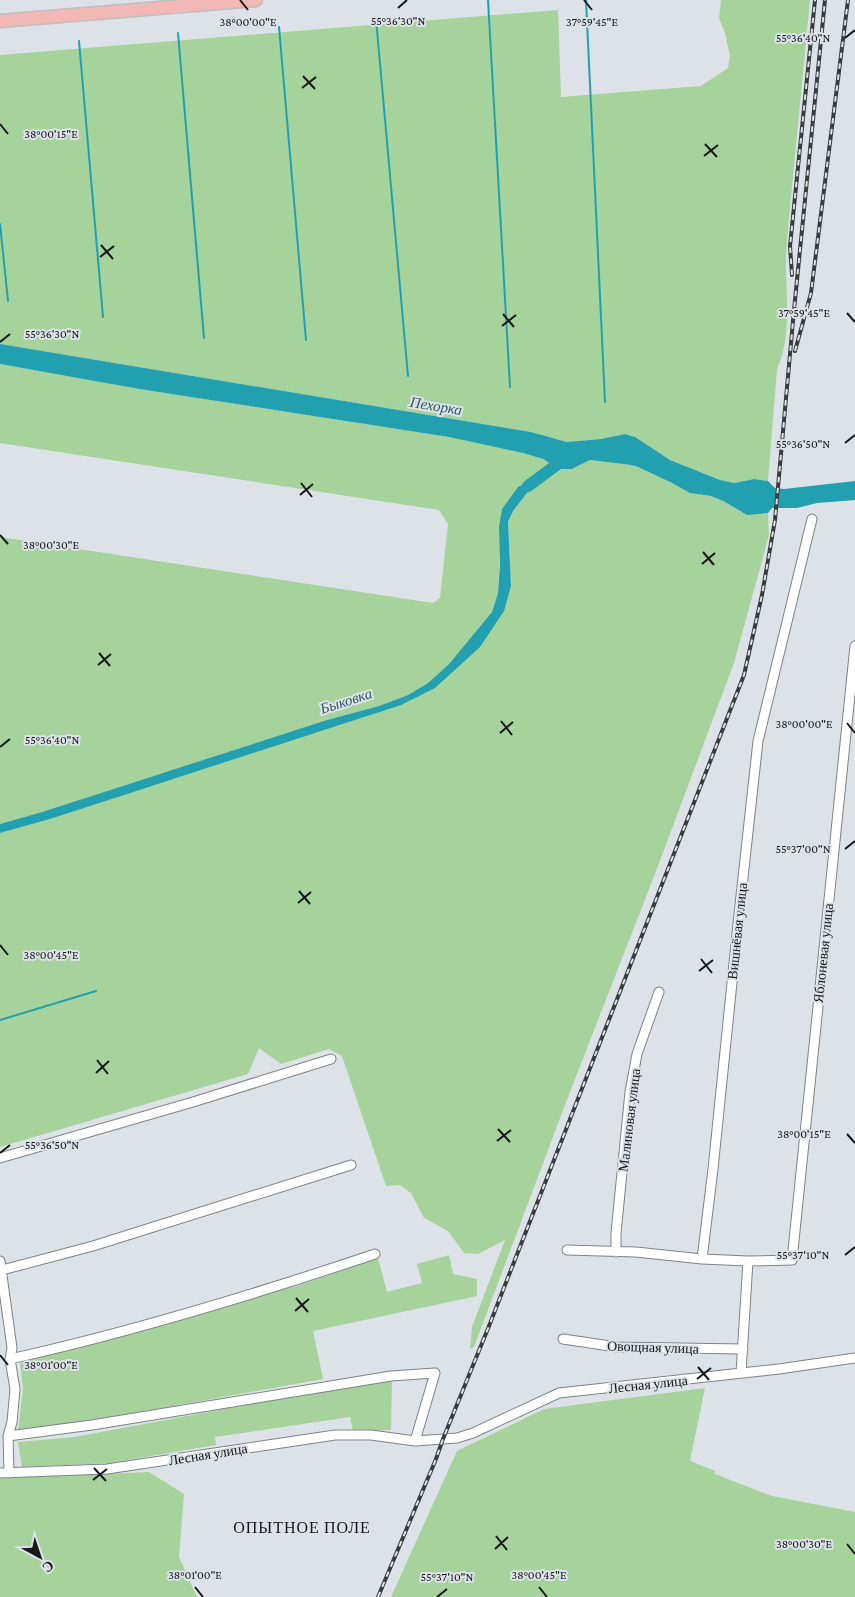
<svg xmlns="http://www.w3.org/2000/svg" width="855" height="1597" font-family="'Crimson Pro',serif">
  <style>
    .green { fill: #a6d29b }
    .water { fill: #23a0af }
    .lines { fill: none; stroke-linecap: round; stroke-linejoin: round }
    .stream { stroke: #23a0af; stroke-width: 2 }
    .river { stroke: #23a0af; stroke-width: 12 }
    .minor-casing { stroke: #7e8388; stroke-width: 11 }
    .highway-casing { stroke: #bdbebe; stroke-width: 15 }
    .minor { stroke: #fff; stroke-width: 9 }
    .highway { stroke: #f2b8b5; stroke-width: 12 }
    .rail-casing { stroke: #3a3d3f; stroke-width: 4 }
    .rail { stroke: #dce2e7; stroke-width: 2; stroke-dasharray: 5.5; stroke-linecap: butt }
    .ticks { fill: none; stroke: #151718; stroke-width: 2 }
    .labels { text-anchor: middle; stroke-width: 4; stroke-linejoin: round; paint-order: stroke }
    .street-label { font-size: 14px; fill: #151718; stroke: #dce2e7 }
    .water-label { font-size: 15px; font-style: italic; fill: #2c5d63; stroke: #dce2e7 }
    .quarter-label { font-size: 16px; letter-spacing: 1px; fill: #151718; stroke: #dce2e7 }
    .ticks-label { font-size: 12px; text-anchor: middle; fill: #151718; stroke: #dce2e7; stroke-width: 4; stroke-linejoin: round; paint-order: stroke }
  </style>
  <rect width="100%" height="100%" fill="#dce2e7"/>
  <path class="green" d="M721,0h89l-22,228c-1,12 -2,23 -2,35 0,35 6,73 -9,106l-9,112 -14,-2 -20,4 -14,-3 -50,-20 -35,-23 -10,-3 -24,5 -34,3 -36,-10 -531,-88v-289l558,-45 3,87 140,-11 27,-18 2,-12 -5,-23 -6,-15z
    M0,364l139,25 310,48 74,16 20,6 16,10h13l18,-9 41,5 7,2 34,16 18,10 21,3 12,5 18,11 19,2 8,-1 1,22 -35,128 -76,203 -95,244 -89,237 -4,2 2,-22 33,-87 -27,14 -14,-1 -16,-22 -24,-13 -13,-25 -11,-8 -14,1 -44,-130 -13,-7 -48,15 -22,-16 -11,26 -248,73v-314l50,-14 385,-131 76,-102 -3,-64 5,-11 26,-34 -37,32 -4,84 -6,19 -43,52 -21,19 -20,12 -29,11 -52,14 -285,92 -42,12v-287l433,66 7,-5 8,-74 -9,-14 -439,-67z
    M449,1255l4,19 24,5v17l-164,35 10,48 -189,34 -116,18 5,-43 -3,-25 280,-78 78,-27 9,34 35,-9 -5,-19z
    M392,1381l-1,49 -38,1 -3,-14 -135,20 1,8 -107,18 -87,4 -4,-25 57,-5 213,-40z
    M705,1388l-15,73 25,10v3l57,22 83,16v85h-464l66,-146 87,-42z
    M149,1472l35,22 -5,63 18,40h-197v-119z"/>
  <path class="water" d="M0,344l531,88 36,10 34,-3 24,-5 10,3 35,23 50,20 14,3 20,-4 14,2 7,7 9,1 71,-8v19l-38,3 -20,5h-25l-4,5 -21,2 -24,-14 -12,-5 -21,-3 -18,-10 -34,-16 -7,-2 -41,-5 -18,9h-13l-16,-10 -20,-6 -74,-16 -310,-48 -139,-25z
    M540,476l-27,35 -5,11 3,64 -7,25 -24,36 -45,41 -34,17 -351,114 -50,14v-9l42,-12 285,-92 52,-14 29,-11 20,-12 21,-19 43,-52 6,-19 2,-30 -1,-36 3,-18 16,-22z"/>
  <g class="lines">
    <path class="stream" d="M488,0l22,387
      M586,0l19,402
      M376,19l32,357
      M279,27l27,313
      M178,33l26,305
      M79,41l24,276
      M0,224l8,77
      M0,1020l96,-29"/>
    <path class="river" d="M528,486l38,-28"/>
    <defs>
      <path id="minor" d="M812,519l-54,222 -19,173 -26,255 -11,90 46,2 44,-1 63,-614
        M0,1158l193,-56 138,-43
        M567,1250l69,2 66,7
        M616,1252v-19l14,-141 7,-38 22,-62
        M0,1261l12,87 -2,11 5,30 -3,33 -4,14 1,37
        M2,1270l91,-24 258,-81
        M563,1339l54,8 126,2
        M10,1359c122,-27 246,-65 365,-105
        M741,1373l7,-112
        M8,1436l84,-11 299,-49 44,-3 -20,68
        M0,1473l107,-4 228,-34h36l44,6 42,-3 16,-5 86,-40 220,-24 76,-11"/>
      <path id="highway" d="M0,21l256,-21"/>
    </defs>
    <use href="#minor" class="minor-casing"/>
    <use href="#highway" class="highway-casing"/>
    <use href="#minor" class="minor"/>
    <use href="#highway" class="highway"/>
    <defs>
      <path id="rail" d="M792,275l-2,-29 25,-246
        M795,351l16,-58 37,-293
        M378,1597l58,-138 7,-20 46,-113 255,-651 18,-80 13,-75 19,-210 31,-310"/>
    </defs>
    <use href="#rail" class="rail-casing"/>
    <use href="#rail" class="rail"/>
  </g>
  <path class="ticks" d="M240,0l8,10M584,0l8,10M398,8l9,-8M845,38l10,-8M303,76l12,13M302,88l14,-11M0,124l8,10M705,144l12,13M704,156l14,-11M101,245l12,14M100,257l14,-11M847,313l8,9M503,314l11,13M502,326l14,-11M0,342l10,-8M845,443l10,-8M301,483l11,14M300,495l13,-11M0,535l8,9M703,552l11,13M702,564l13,-11M99,653l11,13M98,665l13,-11M501,721l11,14M847,723l8,10M500,733l13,-11M0,747l10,-8M845,849l10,-8M299,891l11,13M298,903l13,-11M0,945l8,10M701,959l11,14M699,971l14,-11M97,1060l11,14M96,1073l13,-12M498,1129l12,13M847,1134l8,9M497,1141l14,-11M0,1153l10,-8M845,1255l10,-8M296,1298l12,14M295,1311l14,-12M0,1355l8,10M698,1367l11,13M697,1379l14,-11M94,1468l12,13M93,1480l14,-11M496,1536l11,14M847,1544l8,10M495,1549l13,-12M195,1587l8,10M539,1587l8,10M437,1597l10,-8"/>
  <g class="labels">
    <g class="street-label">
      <text transform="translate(737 931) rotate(-84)" y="5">Вишнёвая улица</text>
      <text transform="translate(823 953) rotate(-84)" y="5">Яблоневая улица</text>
      <text transform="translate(629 1120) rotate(-83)" y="5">Малиновая улица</text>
      <text transform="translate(653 1347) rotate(2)" y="5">Овощная улица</text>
      <text transform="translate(648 1384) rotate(-6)" y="5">Лесная улица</text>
      <text transform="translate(208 1454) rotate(-9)" y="5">Лесная улица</text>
    </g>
    <g class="water-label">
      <text transform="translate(436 406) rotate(9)" y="5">Пехорка</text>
      <text transform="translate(346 701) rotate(-18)" y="5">Быковка</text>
    </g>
    <g class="quarter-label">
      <text x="302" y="1533">ОПЫТНОЕ ПОЛЕ</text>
    </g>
  </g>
  <g class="ticks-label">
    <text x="398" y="25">55°36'30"N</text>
    <text x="248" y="26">38°00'00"E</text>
    <text x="592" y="26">37°59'45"E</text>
    <text x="803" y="42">55°36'40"N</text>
    <text x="51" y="138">38°00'15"E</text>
    <text x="804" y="317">37°59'45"E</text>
    <text x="52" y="338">55°36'30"N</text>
    <text x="803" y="448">55°36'50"N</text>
    <text x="51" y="549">38°00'30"E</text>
    <text x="804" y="728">38°00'00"E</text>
    <text x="52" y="744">55°36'40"N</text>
    <text x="803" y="853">55°37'00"N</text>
    <text x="51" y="959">38°00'45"E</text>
    <text x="804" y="1138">38°00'15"E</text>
    <text x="52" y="1149">55°36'50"N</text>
    <text x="803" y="1259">55°37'10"N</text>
    <text x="51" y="1369">38°01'00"E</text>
    <text x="804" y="1548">38°00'30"E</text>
    <text x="195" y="1579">38°01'00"E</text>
    <text x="539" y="1579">38°00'45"E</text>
    <text x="447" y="1581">55°37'10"N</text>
  </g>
  <g transform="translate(40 1557) rotate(140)" stroke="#dce2e7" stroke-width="4" paint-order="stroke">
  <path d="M0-4L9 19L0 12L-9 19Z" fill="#151718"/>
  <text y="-8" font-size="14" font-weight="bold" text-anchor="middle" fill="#151718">С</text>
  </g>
</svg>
